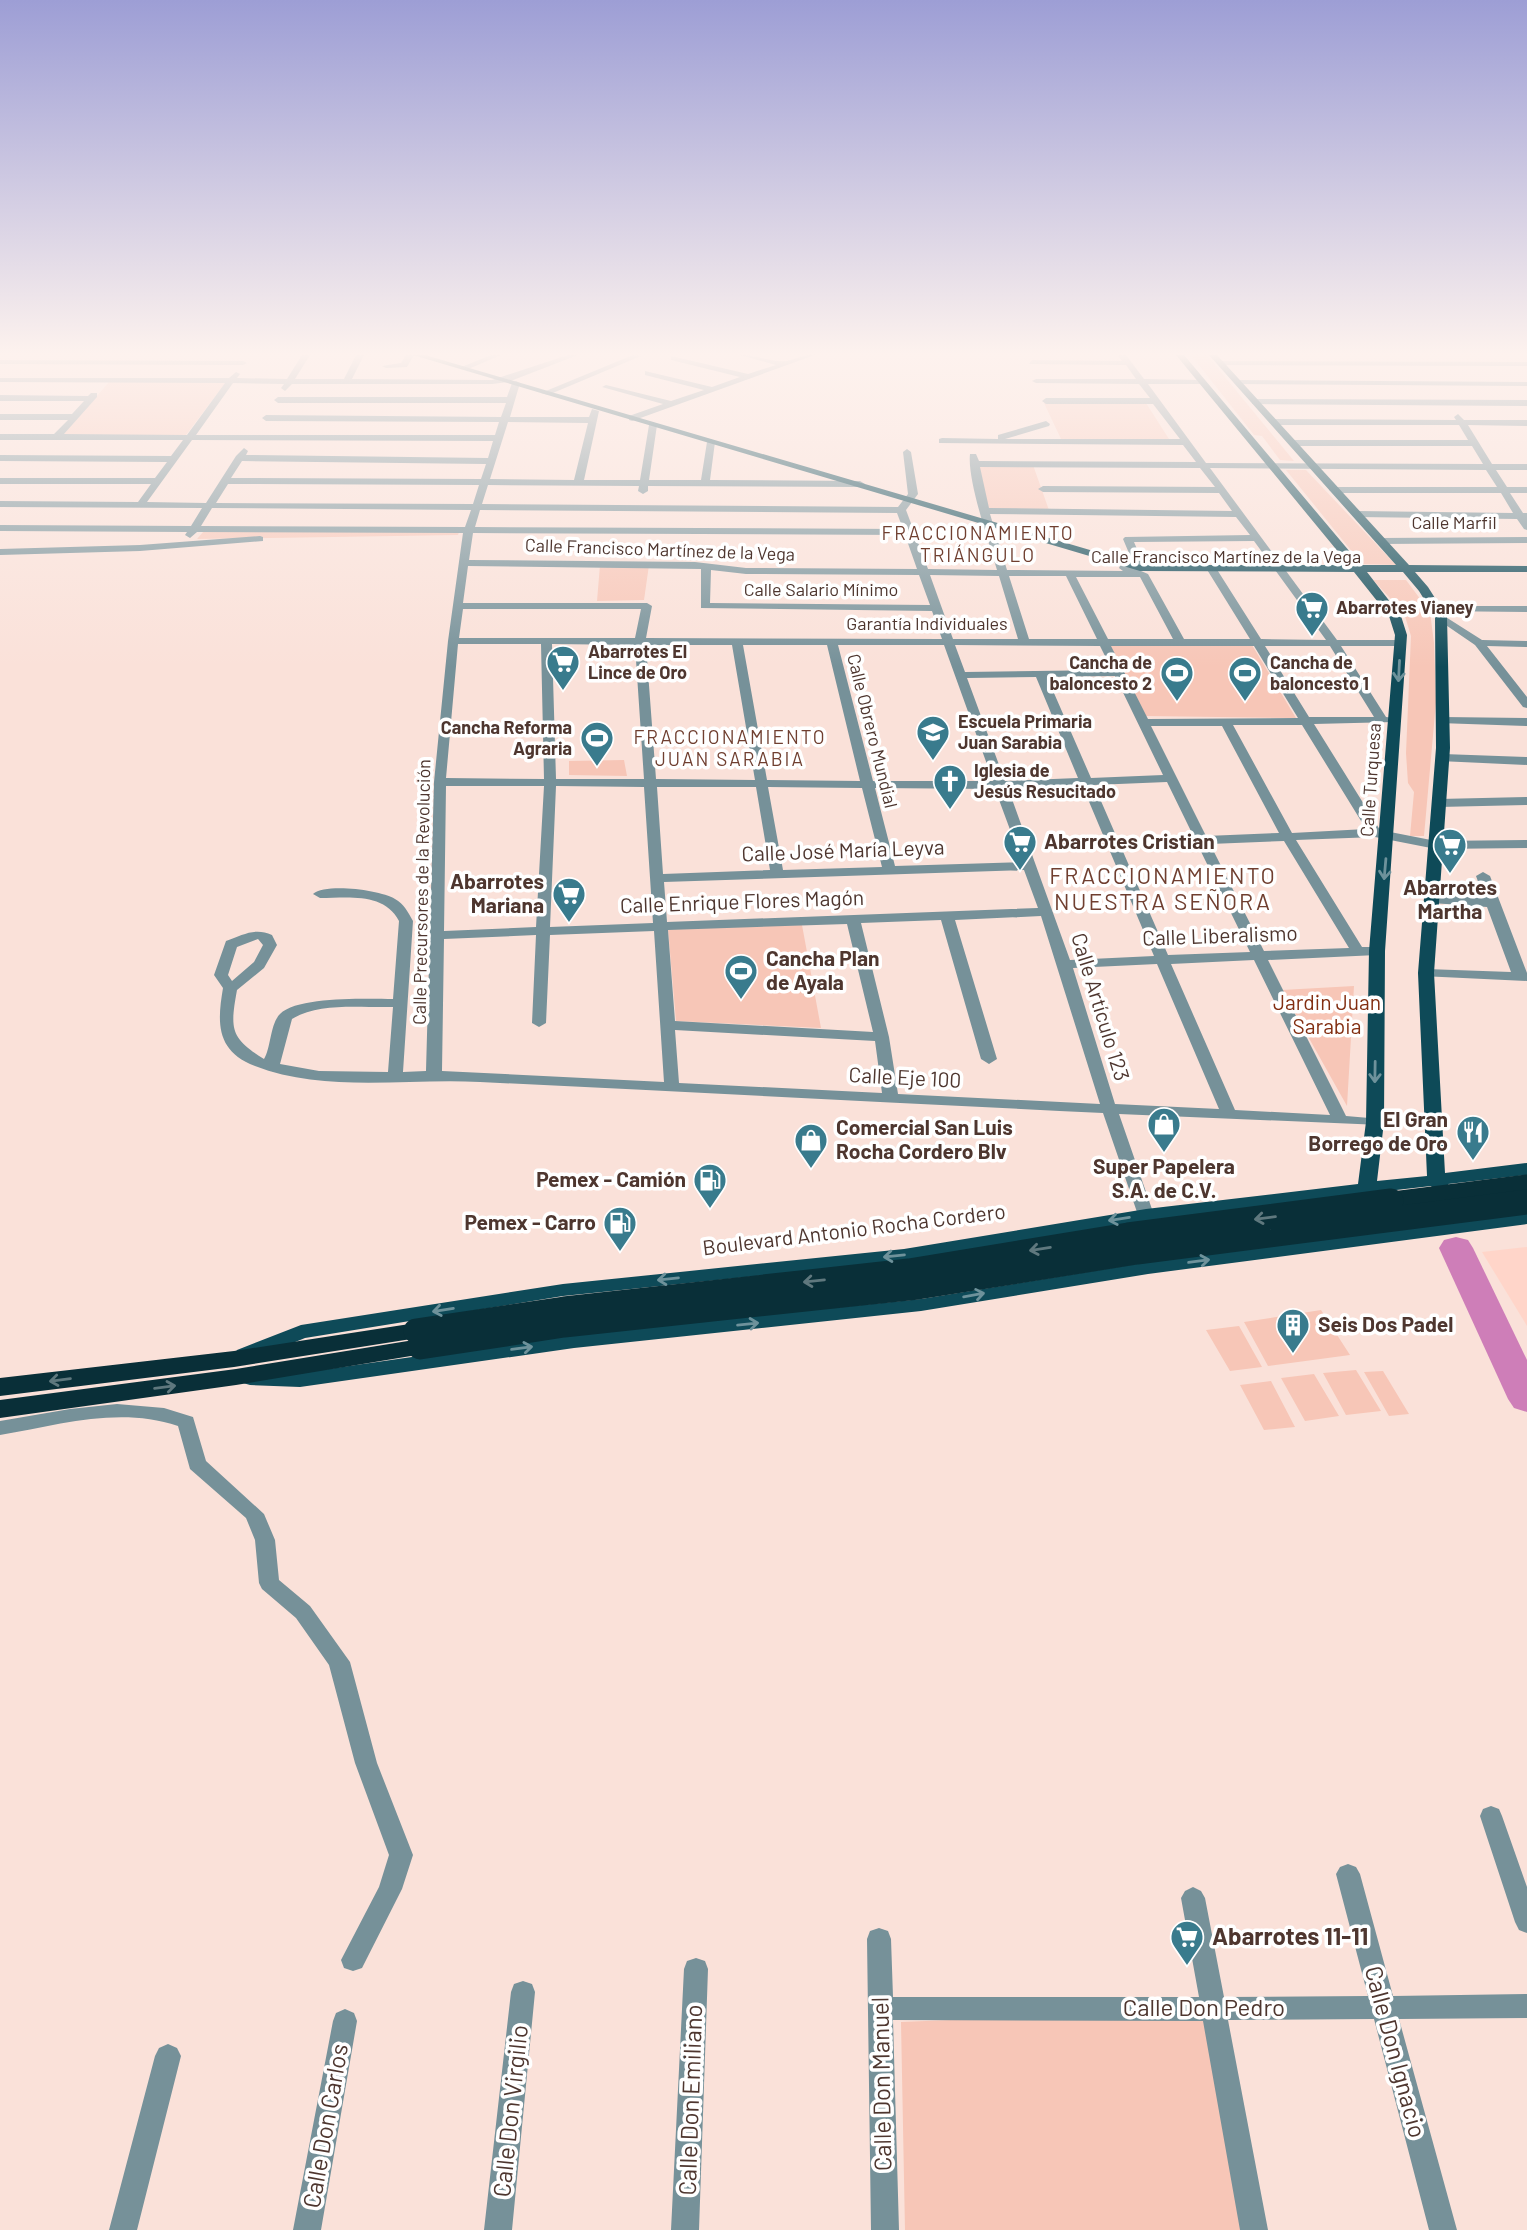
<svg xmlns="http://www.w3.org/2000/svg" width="1527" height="2230" font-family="Barlow,sans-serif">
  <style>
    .built { fill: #ffd5c9 }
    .green { fill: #f7c6b7 }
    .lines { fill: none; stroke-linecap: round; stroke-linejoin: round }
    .river { fill: #ce7eb8; fill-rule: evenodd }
    .minor { fill: #769199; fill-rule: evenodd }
    .major { fill: #0e4a58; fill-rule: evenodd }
    .highway { fill: #092f38; fill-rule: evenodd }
    .highway-bridge-far1 { stroke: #092f38; stroke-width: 19 }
    .highway-bridge { stroke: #092f38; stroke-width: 25 }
    .oneway { stroke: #6e929b }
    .oneway2 { stroke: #5f787e }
    .labels { text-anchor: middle; stroke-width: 7; stroke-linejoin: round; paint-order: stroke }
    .far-street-label { font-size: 18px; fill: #4e362f; stroke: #fff }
    .far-poi-label { font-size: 18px; font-weight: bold; fill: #4e362f; stroke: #fff; text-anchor: start }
    .far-neighbourhood-label { font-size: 19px; letter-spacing: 2px; fill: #703f30; stroke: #fff }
    .poi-label { font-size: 21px; font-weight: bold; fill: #4e362f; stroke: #fff; text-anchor: start }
    .street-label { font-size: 21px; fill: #4e362f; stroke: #fff }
    .park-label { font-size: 21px; fill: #822e11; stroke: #fff }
    .neighbourhood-label { font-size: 23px; letter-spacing: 2px; fill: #703f30; stroke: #fff }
    .near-poi-label { font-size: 24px; font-weight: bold; fill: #4e362f; stroke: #fff; text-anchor: start }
    .near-street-label { font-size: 24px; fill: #4e362f; stroke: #fff }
  </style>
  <rect width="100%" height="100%" fill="#fae1d9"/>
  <path class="built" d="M1527,1247v79l-45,-74z"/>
  <path class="green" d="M1191,355h16l87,106 -14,-1 -18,-24 -8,-1z
    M110,381l116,1 -40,53h-123z
    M1044,403h102l23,36h-108z
    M977,465h56l17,48 -63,-2z
    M1286,470h20l90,95 -34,-1z
    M203,532h256l-1,3 -261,4z
    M600,565h49l-5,35 -47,1z
    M1373,580h33l24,32 4,31 2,59 -12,134h-14l4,-44 -6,-9 -2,-30 5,-117 -7,-23z
    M1107,644l145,1 44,73 -150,-2z
    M624,760l3,16 -58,-1v-14z
    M802,925l19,103 -145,-7 -8,-92z
    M1354,986l-7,120 -65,-116z
    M1321,1310l29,45 -82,11 -24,-44z
    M1239,1326l23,41 -32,4 -24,-41z
    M1356,1370l25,41 -35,4 -23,-42z
    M1383,1371l26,43 -20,2 -25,-44z
    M1314,1374l25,42 -34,5 -24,-43z
    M1271,1381l24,46 -31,3 -24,-45z
    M1214,2009l32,221h-341l-4,-208z"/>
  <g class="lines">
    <path class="river" d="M1456,1237l12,3 5,8 54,112v52l-13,-4 -6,-9 -69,-151 5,-8z"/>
    <path class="minor" d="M302,355h8l-15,24h49l12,-24h8l-12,24 140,1 76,-25h10l-70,27 -16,2h-200l-7,7 -4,-3 3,-4 -51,-1 -37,52h299l4,-13 -233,-1 -4,-3 4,-3 235,2 5,-14h-228l-4,-3 4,-3h229l5,-14 4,-2 4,2 -10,34h79l3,-8 7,2 -15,69h56l9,-55 4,-3 4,3 -8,55h52l6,-38 4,-3 4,3 -5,38 150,1 5,3 -5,3 -212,-1v5l-5,3 -5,-3 1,-5 -151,-1 -6,19 416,3 10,-13 -5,-42 4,-3 4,3 7,42 -12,16 22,59 69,1c-8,-27 -30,-91 -27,-116h6l3,7 217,1 -13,-17 -244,-2v-4l3,-1 56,1v-4l48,-14 4,3 -1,2 -44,13h175l-27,-35h-107l-4,-3 4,-3h104l-11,-14 -103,-1 -4,-2 4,-2h100l-10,-14 -97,-1 3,-4 90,1 -4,-6h8l18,24 60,1 1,2 -4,2h-53l58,79 277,1 -11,-18h-180l-4,-3 4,-3h176l-9,-15h-186l-4,-3 4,-3 183,1 -2,-3 4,-3 6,6h63v6l-59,-1 24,39h35v6h-31l11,17h20v6h-17l13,20h4v17l-3,-1 -7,-10 -160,-2 -5,-3 5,-3 156,2 -12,-20h-167l-5,-3 5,-3h163l-11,-17 -276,-2 127,172h64l5,3 -5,3h-60l45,71 8,1v4l-80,2 66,106 56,11 91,-1v8l-91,1 -61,-12 -79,3 66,107h15l7,4 -7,4 -109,5 78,156 35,3 2,3 -2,3 -262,-11 35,101 -8,5 -8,-5 -35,-102c-208,-10 -415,-21 -623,-31 -73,-4 -156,11 -225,-16 -39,-15 -38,-43 -32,-78l-9,-13 12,-34c17,-6 29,-14 46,-6l5,10 -13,23 -27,22c-7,39 -7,48 27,69 7,-11 6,-35 16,-45 18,-18 88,-15 113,-15l6,-78c-15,-29 -51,-23 -79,-23l-7,-4c13,-11 67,-4 82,5 9,5 13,13 18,22l-10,151 23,-1 8,-289 14,-141 15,-108 -266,-1 -7,6 -5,-3 2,-3 -187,-1v-6l191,1 11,-18 -202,-1v-6l138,1 13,-18h-151v-6h155l12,-16 -167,-1v-6l171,1 12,-16h-183v-6h54l14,-14h-68v-6h72l12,-13h-84v-6l88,1 3,-3h6v4l-33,37 123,1 38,-52 -225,-1v-4h229l7,-6 4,2 -3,4 50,1zM508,422l80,1 -14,57 -84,-1zM192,440l301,1 -5,17 -242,-3 2,-4 -4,-3 -8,8 -30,47 -59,-1zM242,461l244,3 -5,15 -250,-1zM980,467l220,1 15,19 -172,-1 -5,3 5,3 176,1 13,18 -243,-3zM228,484l251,1 -6,19 -257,-1zM212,508l259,2 -6,17 -264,-1zM480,510l417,3 6,16 -428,-2zM990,514l246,3 14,18 -125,2 -2,2 11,26 -14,1 -1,2 4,3 -116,-1zM473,533l432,2 12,34 -171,-1 -51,-6 -226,-2zM1254,541l72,99 -65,-1 -45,-71 -5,-3 -5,3 44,71h-66l-36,-65 -7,-3 4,-3 -11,-26zM468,566l233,3v39l231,3 10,28 -296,-1 6,-32 -5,-3h-184zM711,570l35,4 173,1 11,30 -220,-2zM930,575l69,1 19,63h-65zM1009,576h57l31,63h-68zM1076,577h64l33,62h-65zM463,609h178l-6,29h-176zM458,644h83l3,135 -98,-1zM552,644l83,1 9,134h-88zM646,645h86l23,135 -99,-1zM743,645h84l33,136 -93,-1zM838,645h106l49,136h-120zM955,645l145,1 12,24 -147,2zM1111,646h143l44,72 -150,1zM1265,646h65l44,71h-65zM1115,676l48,99 -72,3 -44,-101zM1036,677l42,101 -73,3 -38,-103zM1233,725h69l64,104 -74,4zM1151,726h71l57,107 -73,3zM1167,782l83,170 -82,3 -74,-170zM1082,785l72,171 -84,4 -62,-172zM446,786h98l-8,141 -92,4zM556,786l88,1 9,136 -103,4zM657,787h99l14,83 -107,4zM768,787l94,1 20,79 -99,3zM875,788l120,1 27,73 -127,4zM1284,841l65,107 -85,3 -54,-107zM1024,870l14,38 -371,14 -3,-40zM1041,916l59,188 -202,-10 -9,-57 -28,-114 80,-3 40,139 8,5 8,-5 -42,-139zM847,924l26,108 -198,-11 -7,-91zM654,931l10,151 -222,-11 2,-132 92,-4 -4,88 7,4 7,-4 4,-88zM258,939l5,6 -9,17 -22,19 -4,-6 9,-28zM1254,960l76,155 -95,-5 -64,-146zM1157,964l62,145 -104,-5 -42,-136zM393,1007l-5,65 -69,-1 -39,-7 12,-45c27,-17 69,-11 101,-12zM675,1030l200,11 7,52 -203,-10z
      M406,355h8l-7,12 -21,1 -4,-2 19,-3z
      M491,355h10l-35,15 -7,-2z
      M633,355l8,1 -93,39 -7,-2z
      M740,355c15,-1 32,8 47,6 10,-2 17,-7 28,-6l-183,66 -3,-1v-4l34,-12 -61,-17 4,-2 65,16 33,-11 -59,-15v-4l67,16 28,-10 -69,-17v-4l77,18 28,-9z
      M0,360l243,1 4,2 -4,2 -243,-1z
      M1217,361l310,1v4l-307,-1z
      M1238,380l289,2v4l-292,-2 -1,-2z
      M1255,399l272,1v6l-275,-2v-4z
      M260,536l3,1v4l-123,10 -140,4v-6l140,-4z
      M1527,537v6l-147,1 -5,-3 5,-3z
      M1436,606h91v6l-95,-1v-4z
      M1441,614l41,26 45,1v6l-40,-1 40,51v11l-4,-1 -48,-62 -38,-26v-4z
      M1443,717l84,1v8l-88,-3v-4z
      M1443,754l84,3v8l-88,-4 -2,-3z
      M1527,797v8l-88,2 -6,-4 6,-4z
      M1483,872l7,4 37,97v8l-106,-5 -2,-3 7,-4 85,3 -24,-65 -55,-4 -7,-4 7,-4 52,3 -8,-22z
      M117,1404l47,4 29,9 13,44 58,53 11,26 4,40 31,26 40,56 27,101 36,92 -11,34 -40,79 -9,3 -9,-3 -3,-8 38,-73 10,-32 -34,-92 -26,-98 -33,-47 -34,-29 -3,-6 -4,-43 -9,-22 -56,-49 -12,-43c-59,-20 -119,-1 -178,9v-14l70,-12z
      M1491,1806l8,3 3,7 25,71v46l-8,-3 -4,-8 -35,-106 3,-7z
      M1348,1864l8,3 4,7 33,122 134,-2v24l-128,1 58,211h-28l-55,-211 -146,1 40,210h-28l-37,-209 -310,-1 6,210h-28l-4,-291 3,-8 9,-3 9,3 3,8 2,58h306l-18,-99 4,-7 8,-4 8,4 4,7 19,99 144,-1 -32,-122 4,-7z
      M696,1958l9,3 3,8 -9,261h-28l13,-261 3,-8z
      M523,1981l9,3 3,8 -23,238h-28l27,-238 3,-8z
      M345,2009l9,4 3,8 -36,209h-28l40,-209 3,-8z
      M168,2044l9,4 4,8 -44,174h-28l46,-174 4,-8z"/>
    <path class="major" d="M413,355h12l716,210h208l-173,-210h8l177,210h35l-187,-210h8l192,210 118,1v6h-112l13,15 19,30 3,131 -16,225 11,200 82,-10v12l-79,9 4,6 -9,6 -6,-2 -6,-8 -52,6 3,5 -9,6 -7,-2 -4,-6 -216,26 -242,40 -341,35 -258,42 -54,22h-14l-3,-5 3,-5 64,-25 262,-41 341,-35 242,-40 212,-25 8,-62 3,-171 26,-316 -6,-19 -35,-44 -214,-1zM1367,572h36l16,19 16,26 1,131 -18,225 9,203 -50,5 7,-59 1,-171 22,-316 -6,-19z
      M1527,1212v12l-379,50 -227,37 -347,37 -274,39 -50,-2 -7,-2 -3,-5 3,-5 7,-2 50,2 274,-39 347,-35 227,-37z"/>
    <path class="highway" d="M416,1323l8,2 4,6 -4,6 -190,30 -234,29v-18l234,-27z
      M420,1339l9,2 3,6 -3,6 -193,32 -236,33v-18l236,-31z"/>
    <path class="highway-bridge-far1" d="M1377,1203l150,-19
      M1518,1203l9,-1"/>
    <path class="highway-bridge" d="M416,1331l148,-22 345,-38 219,-36 263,-34
      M420,1347l144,-22 354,-38 219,-35 390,-50"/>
  </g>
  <defs><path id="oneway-shaft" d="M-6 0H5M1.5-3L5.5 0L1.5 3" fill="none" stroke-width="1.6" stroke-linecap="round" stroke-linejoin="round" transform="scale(1.75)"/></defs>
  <g class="oneway">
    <use href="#oneway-shaft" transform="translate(1399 671) rotate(93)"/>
    <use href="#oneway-shaft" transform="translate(1385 869) rotate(95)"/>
    <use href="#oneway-shaft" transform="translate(1375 1072) rotate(91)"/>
    <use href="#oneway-shaft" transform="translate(1119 1219) rotate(171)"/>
    <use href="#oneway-shaft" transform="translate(894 1256) rotate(174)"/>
    <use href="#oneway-shaft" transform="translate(1199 1261) rotate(-8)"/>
    <use href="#oneway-shaft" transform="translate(668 1279) rotate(174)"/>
    <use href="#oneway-shaft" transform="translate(974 1295) rotate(-10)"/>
    <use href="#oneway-shaft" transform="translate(443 1310) rotate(171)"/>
    <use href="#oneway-shaft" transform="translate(748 1324) rotate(-6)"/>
    <use href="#oneway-shaft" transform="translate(522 1348) rotate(-8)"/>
  </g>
  <g class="oneway2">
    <use href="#oneway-shaft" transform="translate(1265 1218) rotate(173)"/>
    <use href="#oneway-shaft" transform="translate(1040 1249) rotate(171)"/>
    <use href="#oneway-shaft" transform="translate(814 1281) rotate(174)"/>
    <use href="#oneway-shaft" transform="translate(60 1380) rotate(173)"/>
    <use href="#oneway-shaft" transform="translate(165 1387) rotate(-7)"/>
  </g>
  <linearGradient id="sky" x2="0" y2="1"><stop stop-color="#9d9ed5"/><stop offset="0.53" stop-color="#fdf2ee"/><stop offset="1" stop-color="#fdf2ee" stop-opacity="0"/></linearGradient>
  <rect width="1527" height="667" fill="url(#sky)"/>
  <defs>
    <symbol id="supermarket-pin" viewBox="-11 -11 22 30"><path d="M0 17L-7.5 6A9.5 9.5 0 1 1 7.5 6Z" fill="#397b8d" stroke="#fff"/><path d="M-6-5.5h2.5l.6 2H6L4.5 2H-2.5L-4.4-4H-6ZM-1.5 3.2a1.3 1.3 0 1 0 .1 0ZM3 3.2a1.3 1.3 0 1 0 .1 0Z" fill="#fff"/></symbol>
    <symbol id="stadium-pin" viewBox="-11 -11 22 30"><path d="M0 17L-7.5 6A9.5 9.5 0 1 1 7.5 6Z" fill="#397b8d" stroke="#fff"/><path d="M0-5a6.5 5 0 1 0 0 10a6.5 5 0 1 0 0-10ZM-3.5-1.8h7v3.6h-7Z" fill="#fff"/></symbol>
    <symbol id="school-pin" viewBox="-11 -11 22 30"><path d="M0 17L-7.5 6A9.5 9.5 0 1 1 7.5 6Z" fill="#397b8d" stroke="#fff"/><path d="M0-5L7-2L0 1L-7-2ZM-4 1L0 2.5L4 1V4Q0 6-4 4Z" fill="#fff"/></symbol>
    <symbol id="church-pin" viewBox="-11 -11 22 30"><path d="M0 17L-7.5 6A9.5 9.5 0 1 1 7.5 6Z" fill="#397b8d" stroke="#fff"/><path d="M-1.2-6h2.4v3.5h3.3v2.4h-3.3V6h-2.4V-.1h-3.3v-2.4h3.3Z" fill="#fff"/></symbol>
    <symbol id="shop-pin" viewBox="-11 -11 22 30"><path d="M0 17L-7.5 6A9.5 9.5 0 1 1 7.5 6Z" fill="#397b8d" stroke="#fff"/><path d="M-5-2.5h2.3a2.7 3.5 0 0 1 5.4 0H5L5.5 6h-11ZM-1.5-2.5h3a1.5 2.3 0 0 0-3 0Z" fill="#fff"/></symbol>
    <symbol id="restaurant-pin" viewBox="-11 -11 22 30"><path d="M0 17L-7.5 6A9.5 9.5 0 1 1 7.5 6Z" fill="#397b8d" stroke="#fff"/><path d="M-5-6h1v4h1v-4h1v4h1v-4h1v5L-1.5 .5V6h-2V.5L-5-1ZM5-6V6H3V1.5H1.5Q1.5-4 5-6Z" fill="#fff"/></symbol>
    <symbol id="fuel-pin" viewBox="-11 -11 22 30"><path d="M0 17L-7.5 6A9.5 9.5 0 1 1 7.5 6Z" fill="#397b8d" stroke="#fff"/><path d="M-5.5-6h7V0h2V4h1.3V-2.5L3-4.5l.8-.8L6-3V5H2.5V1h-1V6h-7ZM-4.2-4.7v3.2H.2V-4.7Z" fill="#fff"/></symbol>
    <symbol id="building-pin" viewBox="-11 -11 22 30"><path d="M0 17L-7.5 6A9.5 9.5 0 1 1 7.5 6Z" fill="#397b8d" stroke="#fff"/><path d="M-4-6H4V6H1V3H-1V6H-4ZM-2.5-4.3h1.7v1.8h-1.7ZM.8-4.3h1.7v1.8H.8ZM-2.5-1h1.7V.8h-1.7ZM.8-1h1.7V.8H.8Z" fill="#fff"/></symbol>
  </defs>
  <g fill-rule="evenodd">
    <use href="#supermarket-pin" x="1293" y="589" width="38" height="52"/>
    <use href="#supermarket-pin" x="544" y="643" width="38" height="52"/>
    <use href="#stadium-pin" x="1158" y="654" width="38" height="52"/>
    <use href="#stadium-pin" x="1226" y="654" width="38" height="52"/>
    <use href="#school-pin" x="914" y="713" width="38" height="52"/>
    <use href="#stadium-pin" x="578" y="719" width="38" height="52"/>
    <use href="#church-pin" x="931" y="762" width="38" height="52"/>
    <use href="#supermarket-pin" x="1001" y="823" width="38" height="52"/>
    <use href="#supermarket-pin" x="1431" y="826" width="38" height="52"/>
    <use href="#supermarket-pin" x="550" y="875" width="38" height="52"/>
    <use href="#stadium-pin" x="722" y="952" width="38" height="52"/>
    <use href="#shop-pin" x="1145" y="1105" width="38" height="52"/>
    <use href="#restaurant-pin" x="1454" y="1113" width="38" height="52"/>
    <use href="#shop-pin" x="792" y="1121" width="38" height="52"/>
    <use href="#fuel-pin" x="691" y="1161" width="38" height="52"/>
    <use href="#fuel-pin" x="601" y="1204" width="38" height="52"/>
    <use href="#building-pin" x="1274" y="1306" width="38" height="52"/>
    <use href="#supermarket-pin" x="1168" y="1918" width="38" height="52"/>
  </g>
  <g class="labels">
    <g class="far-street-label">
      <text x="1454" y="529">Calle Marfil</text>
      <text transform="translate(660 550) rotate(2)" y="6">Calle Francisco Martínez de la Vega</text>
      <text x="1226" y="563">Calle Francisco Martínez de la Vega</text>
      <text x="821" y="596">Calle Salario Mínimo</text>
      <text x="927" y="630">Garantía Individuales</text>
      <text transform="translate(872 731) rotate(76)" y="6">Calle Obrero Mundial</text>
      <text transform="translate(1371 780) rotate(-86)" y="6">Calle Turquesa</text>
      <text transform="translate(422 892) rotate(-89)" y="6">Calle Precursores de la Revolución</text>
    </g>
    <g class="far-poi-label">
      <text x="1336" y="614">Abarrotes Vianey</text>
      <text x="588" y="658">Abarrotes El<tspan x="588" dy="21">Lince de Oro</tspan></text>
      <text x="1152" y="669" text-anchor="end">Cancha de<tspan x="1152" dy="21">baloncesto 2</tspan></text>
      <text x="1270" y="669">Cancha de<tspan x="1270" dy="21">baloncesto 1</tspan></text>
      <text x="958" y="728">Escuela Primaria<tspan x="958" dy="21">Juan Sarabia</tspan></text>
      <text x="572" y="734" text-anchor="end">Cancha Reforma<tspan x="572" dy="21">Agraria</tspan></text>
      <text x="974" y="777">Iglesia de<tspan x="974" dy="21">Jesús Resucitado</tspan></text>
    </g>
    <g class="far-neighbourhood-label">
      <text x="978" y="540">FRACCIONAMIENTO<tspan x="978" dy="22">TRIÁNGULO</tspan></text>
      <text x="730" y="744">FRACCIONAMIENTO<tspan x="730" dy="22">JUAN SARABIA</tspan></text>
    </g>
    <g class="poi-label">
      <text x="1044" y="849">Abarrotes Cristian</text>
      <text x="544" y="889" text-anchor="end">Abarrotes<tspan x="544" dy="24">Mariana</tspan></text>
      <text x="1450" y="895" text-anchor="middle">Abarrotes<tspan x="1450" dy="24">Martha</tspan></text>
      <text x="766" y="966">Cancha Plan<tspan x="766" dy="24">de Ayala</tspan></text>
      <text x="1448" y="1127" text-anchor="end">El Gran<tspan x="1448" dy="24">Borrego de Oro</tspan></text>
      <text x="836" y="1135">Comercial San Luis<tspan x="836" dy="24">Rocha Cordero Blv</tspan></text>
      <text x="1164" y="1174" text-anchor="middle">Super Papelera<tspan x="1164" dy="24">S.A. de C.V.</tspan></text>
      <text x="686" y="1187" text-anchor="end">Pemex - Camión</text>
      <text x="596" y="1230" text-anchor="end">Pemex - Carro</text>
      <text x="1318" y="1332">Seis Dos Padel</text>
    </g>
    <g class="street-label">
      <text transform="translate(843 851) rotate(-2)" y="7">Calle José María Leyva</text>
      <text transform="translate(742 902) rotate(-2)" y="7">Calle Enrique Flores Magón</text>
      <text transform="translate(1220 936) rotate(-2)" y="7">Calle Liberalismo</text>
      <text transform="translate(1100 1007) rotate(73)" y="7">Calle Artículo 123</text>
      <text transform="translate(905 1078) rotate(3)" y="7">Calle Eje 100</text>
      <text transform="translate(854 1230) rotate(-7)" y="7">Boulevard Antonio Rocha Cordero</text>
    </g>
    <g class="park-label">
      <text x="1327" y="1010">Jardin Juan<tspan x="1327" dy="24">Sarabia</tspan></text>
    </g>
    <g class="neighbourhood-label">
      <text x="1163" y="884">FRACCIONAMIENTO<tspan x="1163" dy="26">NUESTRA SEÑORA</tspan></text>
    </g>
    <g class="near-poi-label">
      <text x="1212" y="1945">Abarrotes 11-11</text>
    </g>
    <g class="near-street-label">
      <text x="1204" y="2016">Calle Don Pedro</text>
      <text transform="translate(1395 2052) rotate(75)" y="8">Calle Don Ignacio</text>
      <text transform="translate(882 2084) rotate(-91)" y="8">Calle Don Manuel</text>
      <text transform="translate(691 2100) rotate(-88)" y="8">Calle Don Emiliano</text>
      <text transform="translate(511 2111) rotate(-84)" y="8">Calle Don Virgilio</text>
      <text transform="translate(326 2126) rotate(-80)" y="8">Calle Don Carlos</text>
    </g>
  </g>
</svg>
